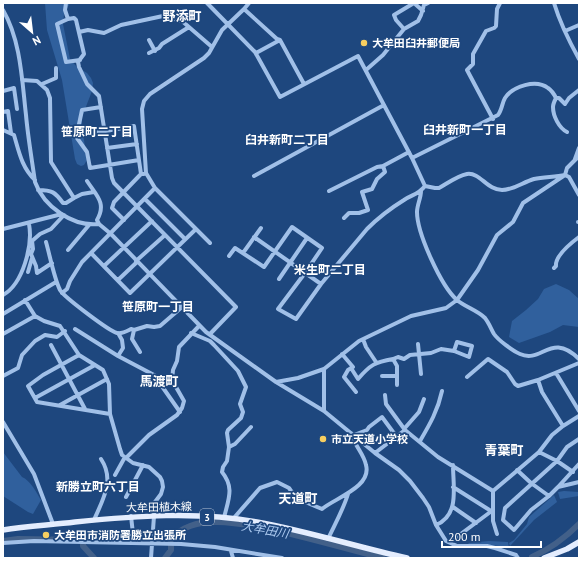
<svg xmlns="http://www.w3.org/2000/svg" width="582" height="561" font-family="'PT Sans','Noto Sans JP',sans-serif">
  <style>
    .green { fill: #30609d }
    .lines { fill: none; stroke-linecap: round; stroke-linejoin: round }
    .river { stroke: #426089; stroke-width: 6 }
    .minor { stroke: #a1c0e8; stroke-width: 4 }
    .major { stroke: #e4edfe; stroke-width: 5.5 }
    .poi-dot { fill: #f7ce60; stroke: #1e477e; stroke-width: 1.5 }
    .labels { text-anchor: middle; stroke-width: 3.5; stroke-linejoin: round; paint-order: stroke }
    .shield { fill: #1e477e; stroke: #bcc8d8; stroke-width: 1 }
    .shield-label { font-size: 10px; font-weight: bold; fill: #fff }
    .poi-label { font-size: 11px; font-weight: bold; fill: #fff; stroke: #1e477e; text-anchor: start }
    .street-label { font-size: 11px; fill: #fff; stroke: #1e477e }
    .neighbourhood-label { font-size: 12px; font-weight: bold; fill: #fff; stroke: #1e477e }
    .water-label { font-size: 12px; font-style: italic; fill: #accaf0; stroke: #1e477e }
    .quarter-label { font-size: 13px; font-weight: bold; fill: #fff; stroke: #1e477e }
  </style>
  <rect width="100%" height="100%" fill="#1e477e"/>
  <path class="green" d="M45,3h25l-6,11 -1,10 7,35 7,8 10,6 4,5 2,5 -1,8 -10,26v10l5,33 -3,5 -3,1 -4,-2 -2,-5 -13,-79 -15,-50z
    M556,284l13,6 10,9v28l-16,-2 -13,7 -31,11 -10,-6 3,-16 14,-11 12,-11 6,-10z
    M3,452l19,25c8,3 15,16 19,23l-8,14 -5,-2 -25,-16z
    M564,491l15,1v4l-19,3 -2,-7z
    M554,495l3,7 -23,18 -24,26 -1,-3 5,-3 13,-16 2,-7z
    M489,541l19,1 1,6 -10,-2 -30,-2 -1,-1z"/>
  <g class="lines">
    <path class="river" d="M83,540l65,-2 23,1
      M3,541l15,-2 65,1v6l11,12
      M532,557c18,-8 33,-19 47,-33
      M165,558l6,-8v-11c10,-12 27,-17 42,-17 17,-1 35,3 51,6 40,8 79,20 119,30"/>
    <path class="minor" d="M66,3l-1,7 3,9 6,-1 2,2 8,34 -6,8 1,5 8,17 12,12 13,82 2,5 122,124 -26,27
      M207,3l48,49 25,45 78,-41 54,102 13,28
      M554,3c6,20 15,38 25,56
      M244,9l5,-6
      M3,10c18,31 19,71 23,105 2,23 6,45 9,67 9,25 38,45 64,42l12,10 95,98 70,50 48,29 51,42 24,17 11,11 13,17 6,9 7,18 10,16 11,5h30l8,2 21,7 2,3
      M68,19l-11,5 9,38 14,-2
      M404,29l-8,-9 -2,-5 20,-12 9,8
      M565,31l14,-6
      M79,32l9,-2 16,3 17,-8 42,-9 19,5 30,26
      M149,40l6,11
      M149,53l10,-5 3,-4 27,-17
      M256,53l24,-13 24,44
      M366,70l17,-15 21,-26 14,-8 3,-6 3,-10 4,-2
      M22,80l15,1 10,9 3,8 1,64 23,36 -8,5h-3c-8,-11 -11,-13 -25,-13
      M42,84l14,-6v-10
      M3,91l11,-3 3,21
      M556,98c-1,2 -3,6 -3,9 0,9 6,21 14,25
      M101,107l-19,3 -4,19 -1,9 10,14 3,16 49,-8
      M3,112l5,-1 3,22
      M493,119l-26,-49 6,-6v-10l13,-23 8,-3 2,-2 1,-17 3,-6
      M3,130l11,5c5,17 8,33 21,45
      M77,136l57,-10 7,48
      M107,148l30,-4
      M412,158l86,-43c4,-5 4,-12 7,-17 8,-12 31,-19 43,-10 3,2 6,6 8,10h3l6,6 4,-6 10,-8
      M575,159l4,-11
      M254,176l130,-71
      M87,181c9,14 20,22 10,39l2,4
      M425,186l10,2h4c9,-5 18,-12 28,-14 13,-2 20,16 35,16 12,0 21,-8 32,-11 10,-2 21,-2 31,-4l4,2 10,18
      M329,191l48,-24 6,-1 26,-14
      M421,191c0,7 -4,14 -4,21 0,21 24,74 40,88 8,7 20,10 28,18 4,5 6,11 9,16 4,6 19,17 26,20 22,10 31,-23 59,5
      M74,198l8,-4 12,-2
      M145,199l40,40
      M344,218l5,-5h10l9,-3 -6,-18 10,-3 5,-10 8,-7 -2,-6
      M124,220l-12,-12 2,-6 27,-28h3
      M578,222h1
      M3,229l59,-15
      M254,237l67,47
      M46,242c4,14 8,36 14,48 4,7 49,41 57,43 5,1 10,-2 14,-4l3,1 13,-4 7,1 6,-1 22,-19
      M210,243l-55,-55 -9,-15 -4,-64 2,-8 6,-7 54,-36 5,-5 13,-23 22,-21 33,30 3,1
      M68,250l21,-25
      M91,253l39,40 66,-64
      M243,253l18,-25
      M229,256l6,-8 29,19 28,-40 30,21 -17,25 -27,36 18,10 25,-35 46,-55c11,-11 24,-21 37,-29 9,-6 14,-5 21,-14
      M136,261l29,-26
      M52,263l-15,10 -1,-7 -5,-12 2,-5 -1,-8 8,-7 11,-5 13,-14
      M104,266l48,-45
      M554,268l2,-2c-1,-10 15,-23 23,-29
      M28,272l4,-14
      M279,279l28,-41
      M118,280l19,-18
      M62,293l5,-4 3,-8 12,-19 73,-74
      M3,295c20,-11 30,-50 26,-71
      M3,314l53,-32
      M35,316l9,5 16,5 19,29 24,15 6,14 1,30 10,35 2,6 11,8 16,4 11,10 2,4 1,6 -2,7 -6,8 -4,56
      M75,329l43,27 36,19 26,37
      M134,330l-2,9 8,13
      M191,333l19,8 4,4 24,26 8,16 -6,17 3,8 -2,6 -13,12 -1,3 2,14 -2,14 -4,6 -1,5c13,16 6,28 2,46
      M3,334l32,-18 -10,-16
      M363,339l3,8 10,15
      M418,344l3,30
      M51,345l34,64
      M342,354l11,13 -5,3 -4,7 12,15
      M79,355l-36,20 -15,11 9,16 73,12
      M118,356l5,-8 -1,-8 -4,-7
      M393,359l5,-2 6,2 6,-4 21,-2 10,-4 13,2 15,6 3,-11 -15,-4 -3,9
      M351,368l7,11c12,-14 17,-17 35,-20l4,7v19
      M556,373l23,38
      M3,376l15,-8 4,-13 13,-14 10,-6 12,2 8,-6
      M382,376h15
      M467,377l21,-18 19,13 8,12 3,2 20,-6 41,-17
      M538,380l4,12 21,34
      M276,382l22,-4 26,-9 35,-28 52,-25 35,-8 11,-8 21,-30 19,-35 16,-13 10,-19 42,-28 2,-7 12,-12
      M385,395l1,9 19,26 33,27 55,34
      M35,398l60,-33
      M60,405l47,-26
      M324,411v-42
      M3,422l31,52 19,50
      M404,429l15,-17 5,-13
      M354,435l13,-5 2,-3 13,-10 14,19
      M420,441c10,-17 18,-31 22,-50
      M229,447l6,-3 16,-17
      M539,452l18,9 16,11
      M375,453l30,-23
      M126,458l23,-23 28,-20 5,-7 2,-7 -12,-21 1,-10 4,-9 2,-14 20,-21
      M517,470l14,13 18,13 9,-9 21,-5
      M115,475l10,-18
      M453,487l38,24
      M558,487l21,-23
      M549,496l-18,14 -17,20 -11,-10 2,-12 52,-47 10,-14 12,-8
      M126,497l17,-32
      M453,507l23,16
      M493,510v11l4,13
      M131,516l3,27
      M233,519l27,-31 17,-6 12,6 7,10 26,11c13,-11 50,-22 44,-44 -2,-11 -12,-20 -15,-32
      M94,520c9,-21 21,-40 7,-61
      M436,525c24,-10 17,-38 17,-60
      M328,539c7,-15 15,-29 20,-45
      M450,542l43,-32v-19l46,-39 13,-17 11,-9 16,-10
      M3,543l31,-2 147,3 34,3 67,11
      M231,551l2,7"/>
    <path class="major" d="M3,530c24,-4 48,-5 72,-8 60,-6 122,-11 182,0 50,9 100,25 150,36
      M544,558l23,-9 12,-7"/>
  </g>
  <g class="poi-dot">
    <circle cx="364" cy="43" r="4"/>
    <circle cx="323" cy="439" r="4"/>
    <circle cx="46" cy="535" r="4"/>
  </g>
  <g class="labels">
    <rect class="shield" x="200" y="509" width="14" height="16" rx="3"/>
    <g class="shield-label">
      <text x="207" y="521">3</text>
    </g>
    <g class="poi-label">
      <text x="372" y="47">大牟田臼井郵便局</text>
      <text x="331" y="443">市立天道小学校</text>
      <text x="54" y="539">大牟田市消防署勝立出張所</text>
    </g>
    <g class="street-label">
      <text transform="translate(159 507) rotate(-1)" y="4">大牟田植木線</text>
    </g>
    <g class="neighbourhood-label">
      <text x="465" y="134">臼井新町一丁目</text>
      <text x="97" y="136">笹原町二丁目</text>
      <text x="287" y="144">臼井新町二丁目</text>
      <text x="330" y="274">米生町二丁目</text>
      <text x="158" y="311">笹原町一丁目</text>
      <text x="98" y="491">新勝立町六丁目</text>
    </g>
    <g class="water-label">
      <text transform="translate(265 530) rotate(10)" y="4">大牟田川</text>
    </g>
    <g class="quarter-label">
      <text x="182" y="21">野添町</text>
      <text x="159" y="386">馬渡町</text>
      <text x="504" y="455">青葉町</text>
      <text x="298" y="503">天道町</text>
    </g>
  </g>
  <rect width="582" height="561" fill="none" stroke="#ffffff" stroke-width="8"/>
  <g transform="translate(32 32) rotate(152)" stroke="#1e477e" stroke-width="3" paint-order="stroke">
  <path d="M0-3L7 15L0 10L-7 15Z" fill="#ffffff"/>
  <text y="-6" font-size="11" font-weight="bold" text-anchor="middle" fill="#ffffff">N</text>
  </g>
  <path d="M442 541v6h99v-6" fill="none" stroke="#ffffff" stroke-width="2"/>
  <text x="448" y="541" font-size="12" fill="#ffffff" stroke="#1e477e" stroke-width="3" paint-order="stroke">200 m</text>
</svg>
